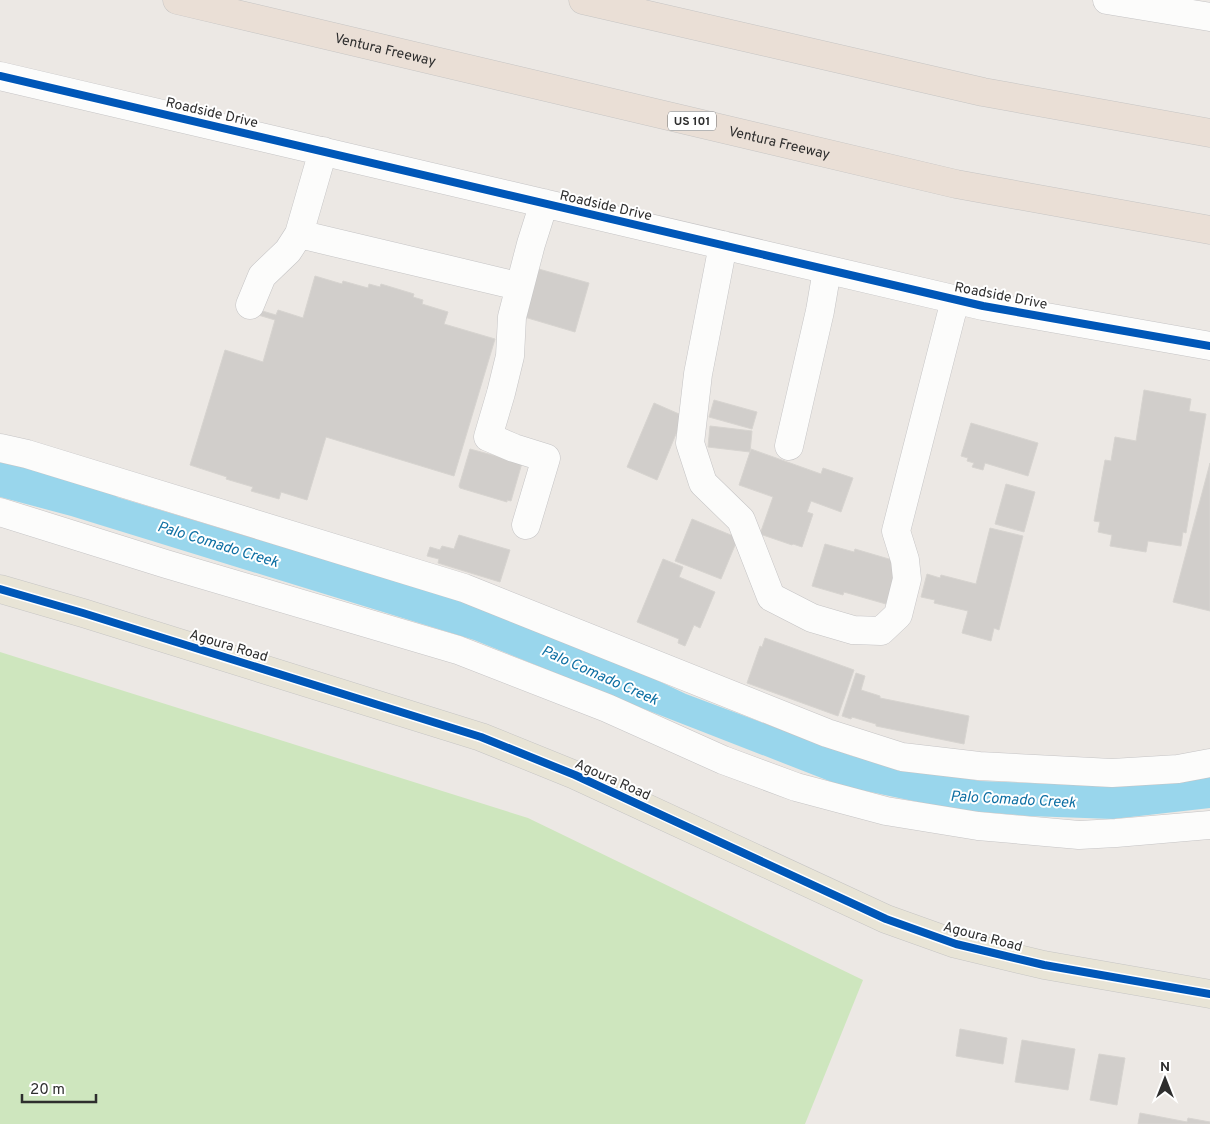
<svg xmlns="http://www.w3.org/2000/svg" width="1210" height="1124" font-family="Overpass,sans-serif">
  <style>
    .green { fill: #cee6be }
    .water { fill: #99d6ec }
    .building { fill: #d1cecb; stroke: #d7d4d0 }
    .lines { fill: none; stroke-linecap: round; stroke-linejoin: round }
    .minor-casing { stroke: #c5c4c5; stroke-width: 29 }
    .major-casing { stroke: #c6c5c4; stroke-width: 29 }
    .highway-casing { stroke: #c6c5c4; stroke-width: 29 }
    .minor { stroke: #fcfcfb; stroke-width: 28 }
    .major { stroke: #e8e4d6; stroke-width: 28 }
    .highway { stroke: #eadfd6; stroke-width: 28 }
    .cycleway-casing { stroke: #fff; stroke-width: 11 }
    .cycleway { stroke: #0057b8; stroke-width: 8 }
    .labels { text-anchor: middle; stroke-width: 4; stroke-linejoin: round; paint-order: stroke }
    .shield { fill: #fff; stroke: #6d6d6d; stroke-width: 1 }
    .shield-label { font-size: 12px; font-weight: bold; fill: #2e2e2e }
    .street-label { font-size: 14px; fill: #2e2e2e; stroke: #fff }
    .water-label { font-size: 15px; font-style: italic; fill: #0d6fa3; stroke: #fff }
  </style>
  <rect width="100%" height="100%" fill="#ece8e4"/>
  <path class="green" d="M0,652l528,166 335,162 -58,144h-805z"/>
  <path class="water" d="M0,460l113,32 4,5 365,110 164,68 40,19 166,62 128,25 129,5 101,-9v31l-97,11 -84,-3 -73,-6 -114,-24 -203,-79 -165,-67 -403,-124 -71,-19z"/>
  <path class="building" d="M535,268l54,15 -14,49 -54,-16z
    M315,276l27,8 1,-3 25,7 1,-4 11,3 1,-3 33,10 -1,3 10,3 -1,4 26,8 -4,12 51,15 -41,137 -128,-39 -19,63 -26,-8 -2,7 -28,-8 2,-4 -27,-8 1,-2 -37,-12 35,-115 38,12 12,-42 -37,-11 1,-5 37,11 2,-5 25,8z
    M1144,390l47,9 -2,12 17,3 -20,119 -3,-1 -2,14 -33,-5 -2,11 -36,-6 2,-11 -14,-3 2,-10 -6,-1 11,-61 6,1 4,-24 21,4z
    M714,400l43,12 -5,17 -43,-12z
    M654,403l25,11 -1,1 5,2 -26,63 -30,-13z
    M971,423l67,20 -10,33 -43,-13 -2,7 -11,-3 2,-4 -7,-2 1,-3 -7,-2z
    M710,426l42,5 -2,21 -42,-5z
    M470,449l52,14 -11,38 -4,-1v2l-47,-14 -1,-2z
    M751,449l70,25 2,-6 30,10 -12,34 -30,-11 -4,11 6,2 -11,33 -9,-3 -1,1 -32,-11 13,-37 -34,-12z
    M1210,463v148l-37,-9z
    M1006,484l29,8 -11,40 -29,-8z
    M692,519l46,19 -17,41 -46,-18z
    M990,528l33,8 -24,94 -5,-2 -3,13 -29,-8 6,-22 -34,-8 1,-3 -14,-3 6,-23 13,4 1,-3 35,9z
    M459,535l51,15 -10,32 -62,-19 1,-4 -12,-3 3,-9 10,3 2,-4 12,3z
    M825,544l29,8 1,-3 44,13 -13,42 -42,-12 -1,3 -31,-9z
    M663,559l20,8 -4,10 36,15 -15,36 -6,-3 -9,21 -7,-3 1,-4 -42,-17z
    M765,638l89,32 -16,46 -91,-33 13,-37 2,1z
    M856,673l9,3 -4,14 19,6v2l89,18 -5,28 -88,-18v-2l-24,-7 -1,2 -9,-3z
    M960,1029l47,9 -4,26 -47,-8z
    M1022,1040l53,9 -7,41 -53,-8z
    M1099,1054l26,4 -8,47 -27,-5z
    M1140,1113l47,9 1,-4 22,4v2h-72z"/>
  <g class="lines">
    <defs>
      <path id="minor" d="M1107,0l103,17
        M0,76l983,230 227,40
        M323,151l-24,83 206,49
        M723,245l-25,129 -8,69 13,40 38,37 30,77 41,21 41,12 28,1 17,-16 9,-36 -2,-19 -9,-29 59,-231
        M250,305l12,-29 26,-25 11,-17
        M789,446l31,-135 7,-41
        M0,448l27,6 437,134 363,145 75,24 77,9 133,7 66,-4 32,-6
        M0,512l166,52 292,86 149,58 116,52 73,27 90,24 92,15 101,9 37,-2 94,-8
        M526,525l20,-67 -32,-10 -26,-11 13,-44 9,-37 2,-39 19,-73 13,-41"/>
      <path id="major" d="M0,589l83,24 398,124 94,38 311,144 70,25 88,21 166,29"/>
      <g id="highway">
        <path id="s1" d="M177,0l779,184 254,46"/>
        <path d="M583,0l400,92 227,41"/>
      </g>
    </defs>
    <use href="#minor" class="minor-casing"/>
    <use href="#major" class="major-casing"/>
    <use href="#highway" class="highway-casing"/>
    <use href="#minor" class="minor"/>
    <use href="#major" class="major"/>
    <use href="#highway" class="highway"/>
    <defs>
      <path id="cycleway" d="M0,76l983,230 227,40
        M0,589l83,24 398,124 94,38 311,144 70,25 88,21 166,29"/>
    </defs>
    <use href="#cycleway" class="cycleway-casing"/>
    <use href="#cycleway" class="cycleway"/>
  </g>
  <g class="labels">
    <rect class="shield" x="668" y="111.5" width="48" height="19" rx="4"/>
    <g class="shield-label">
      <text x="692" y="125">US 101</text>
    </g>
    <g class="street-label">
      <text dy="5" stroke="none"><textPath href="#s1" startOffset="214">Ventura Freeway</textPath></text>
      <text transform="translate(212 112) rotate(13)" y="5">Roadside Drive</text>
      <text dy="5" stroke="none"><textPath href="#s1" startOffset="619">Ventura Freeway</textPath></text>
      <text transform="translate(606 205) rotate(13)" y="5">Roadside Drive</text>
      <text transform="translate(1001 295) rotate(11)" y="5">Roadside Drive</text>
      <text transform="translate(229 645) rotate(17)" y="5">Agoura Road</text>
      <text transform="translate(613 779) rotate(24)" y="5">Agoura Road</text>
      <text transform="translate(983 936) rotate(15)" y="5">Agoura Road</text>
    </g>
    <g class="water-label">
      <text transform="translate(218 544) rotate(17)" y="5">Palo Comado Creek</text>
      <text transform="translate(600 675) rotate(24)" y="5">Palo Comado Creek</text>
      <text transform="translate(1013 799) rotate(3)" y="5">Palo Comado Creek</text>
    </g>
  </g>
  <g transform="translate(1165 1079)" stroke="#ffffff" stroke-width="4" paint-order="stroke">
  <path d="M0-4L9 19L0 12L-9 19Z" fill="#2e2e2e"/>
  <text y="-8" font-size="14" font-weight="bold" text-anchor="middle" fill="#2e2e2e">N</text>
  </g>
  <path d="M22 1094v8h74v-8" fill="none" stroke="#2e2e2e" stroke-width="2.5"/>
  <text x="30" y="1094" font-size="15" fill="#2e2e2e" stroke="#ffffff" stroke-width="4" paint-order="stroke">20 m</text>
</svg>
